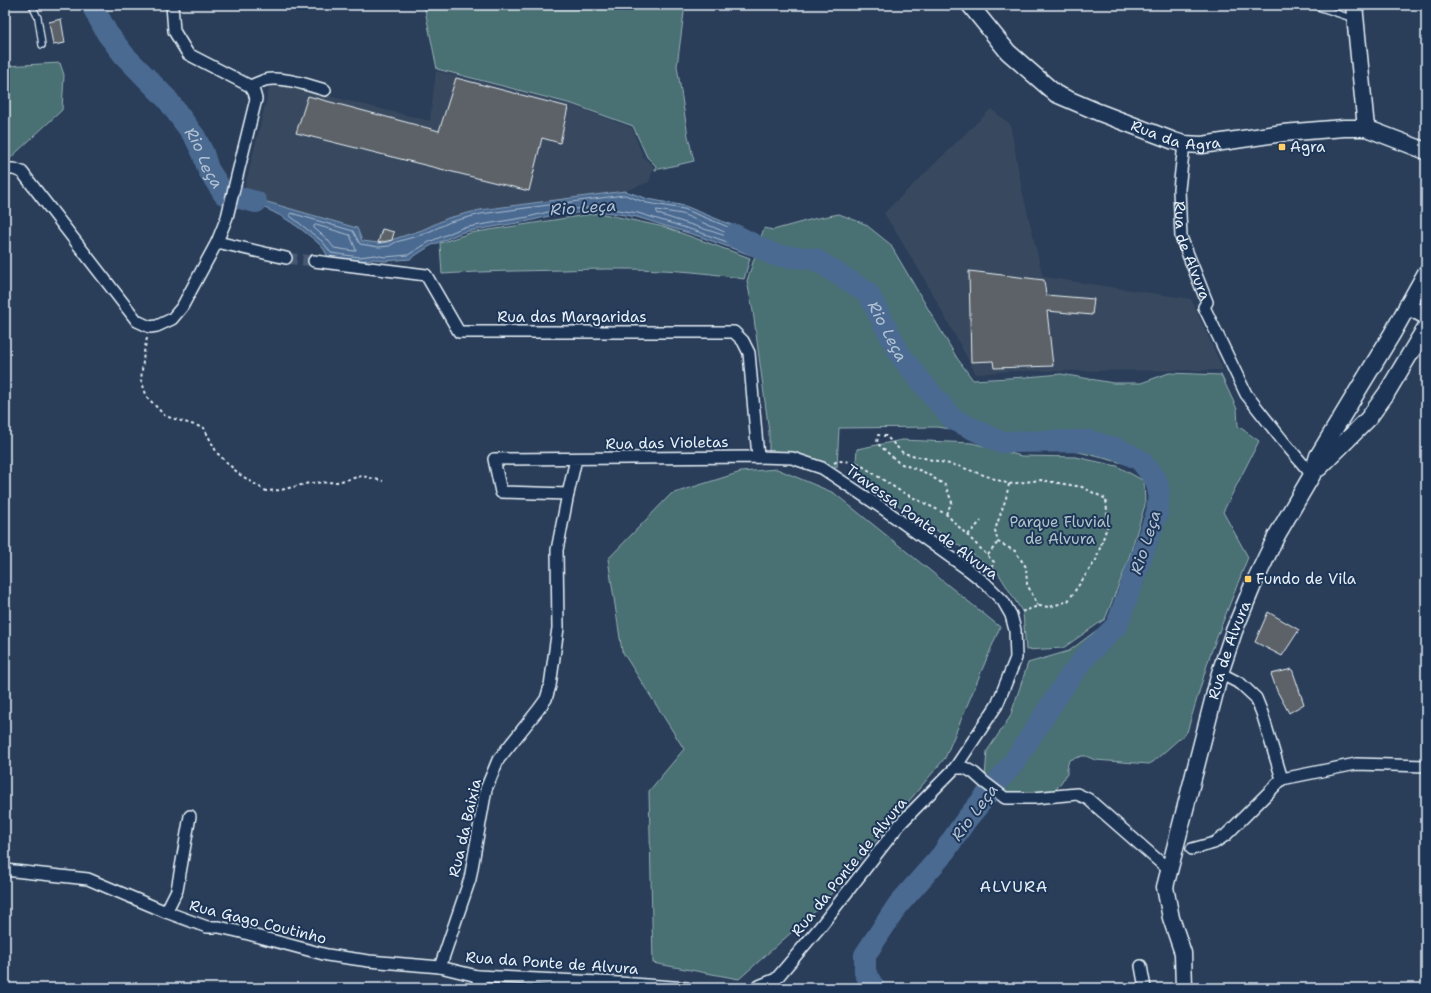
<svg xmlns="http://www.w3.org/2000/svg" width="1431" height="993" font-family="'Shantell Sans',sans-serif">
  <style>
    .built { fill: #39495e }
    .green { fill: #496f73; stroke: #98b0b6 }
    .water { fill: #4b6b91; stroke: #8aa1ba }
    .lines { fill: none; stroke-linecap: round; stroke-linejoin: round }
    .shore { stroke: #a9bbcf; stroke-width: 1 }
    .river { stroke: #4b6b91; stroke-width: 22 }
    .building { fill: #5c6267; stroke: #e8f1f8 }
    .street-tunnel { stroke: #465972; stroke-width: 11; stroke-dasharray: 11 5.5; stroke-linecap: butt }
    .lane-casing { stroke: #e8f1f8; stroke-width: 8 }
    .street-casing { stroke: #e8f1f8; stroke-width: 14 }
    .secondary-casing { stroke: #e8f1f8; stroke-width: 19 }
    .path { stroke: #e8f1f8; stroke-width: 2; stroke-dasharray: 3 3; stroke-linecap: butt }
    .lane { stroke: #1d3557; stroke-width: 5.5 }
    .street { stroke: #1d3557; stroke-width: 11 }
    .secondary { stroke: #1d3557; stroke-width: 16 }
    .poi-dot { fill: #ffd166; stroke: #1d3557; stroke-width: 1.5 }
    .labels { text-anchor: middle; stroke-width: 4; stroke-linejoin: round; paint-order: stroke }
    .street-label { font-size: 15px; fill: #e8f1f8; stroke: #1d3557 }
    .poi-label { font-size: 15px; fill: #e8f1f8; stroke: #1d3557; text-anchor: start }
    .park-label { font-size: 15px; fill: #b0c4c9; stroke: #1d3557 }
    .water-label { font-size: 16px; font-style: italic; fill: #b1c2d4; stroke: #1d3557 }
    .neighbourhood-label { font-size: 16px; letter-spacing: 1px; fill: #e8f1f8; stroke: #1d3557 }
  </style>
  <rect width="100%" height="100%" fill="#2a3e5a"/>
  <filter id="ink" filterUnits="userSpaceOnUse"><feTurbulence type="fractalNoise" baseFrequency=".025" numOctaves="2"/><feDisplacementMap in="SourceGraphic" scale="8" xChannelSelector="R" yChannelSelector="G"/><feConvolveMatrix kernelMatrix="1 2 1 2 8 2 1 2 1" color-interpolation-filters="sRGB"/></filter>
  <g filter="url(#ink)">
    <path class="built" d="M436,71l132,33 64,24 11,29 11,9 -5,16 -24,9 -145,19 -32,8 -26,12 -28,9 -5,3 -10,1 -17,-2 -5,-13 -7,-3 -107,-30 28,-113 159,39z
      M991,109l19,15 12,66 21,87 148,22 32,71 -212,1 -35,3 -55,-101 -37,-60z"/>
    <path class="green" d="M424,5h261l-8,61 11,70 6,25 -39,9 1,-4 -9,-9 -14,-31 -61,-22 -135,-35z
      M60,63l4,12 -2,35 -57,53v-97z
      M599,213l65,14 86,31 -6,21c-59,-11 -121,-11 -181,-9 -41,1 -81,1 -121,4l-2,-31 30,-10z
      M839,214l26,10 25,20 67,114 16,22 54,-3 34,-3 52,9h28l28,-10 52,2 1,2 15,32 1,17 21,15 -36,71 25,45 -38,98 -23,77 -34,30 -4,2 -54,-4 -9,-4h-4l-13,4 -2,8v6l-14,20 -47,1 -21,-18 2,-26 23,-34 18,-54 41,-12 40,-30 40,-108 1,-27 -15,-20 -56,-14 -86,-8 -34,-14 -23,-3 -97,1 -2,39 -43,-11 -25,-2v-22l-16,-121 -6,-30 17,-53 9,2 40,-11z
      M902,440l70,3 49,13 55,1 41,9 27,15 1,24 -18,59 -22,55 -42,29 -37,2 -3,-37 -26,-42 -142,-95 2,-27z
      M777,469l57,24 166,134 -55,131 -125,149 -81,72 -86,-16 -4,-172 35,-42 -62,-98 -14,-92 63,-65 70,-22z"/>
    <path class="water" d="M625,191l23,8 37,7 59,24 27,14 -20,11 -53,-19 -61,-19 -38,-6 -46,4 -24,6 -66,11 -33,14 -20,13 -25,2 -10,-2 -16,2 -31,-4c-2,-4 -5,-10 -9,-13 -17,-16 -60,-47 -84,-40l4,-12 4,3 114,33 5,13 17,2 10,-1 5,-3 28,-9 26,-12 32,-8z"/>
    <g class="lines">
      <path class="shore" d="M625,195l22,8 37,6 59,24 16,9 1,3 -10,5 -51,-18 -61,-19 -39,-6 -47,4 -24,6 -66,11 -33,14 -21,13 -23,2 -10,-2 -16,2 -28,-4 -8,-11 -34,-27 2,-2 62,18 7,13 19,3 10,-1 7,-4 28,-8 26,-12 31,-8z
        M657,210l25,4 45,19 1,2 -2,1 -68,-22 -1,-2z
        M316,225l34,10 6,15 -2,1 -20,-3 -7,-9 -13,-11v-2z"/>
      <g class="river">
        <path id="s1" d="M92,5l15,28 17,22 43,44 28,38 8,16 5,16 16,25 32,8"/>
        <path id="s2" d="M735,235l39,20 41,4 53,34 33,63 28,35 24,28 47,23 88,-1 30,8 22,11 16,20 3,13 -2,20 -40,112 -31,31 -17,22 -55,84 -48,58 -24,35 -44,50 -33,50v17l9,16"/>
      </g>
    </g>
    <path class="building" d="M61,19l4,24 -12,2 -4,-23z
      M456,78l112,29 -8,36 -18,-5 -13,53 -233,-58 12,-37 131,35z
      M382,229l12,3 -2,8 -14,3z
      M969,271l75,9 2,15 48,4 -2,16 -45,-4 6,55 -59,2 -1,-7 -22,1z
      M1268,612l31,18 -17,26 -27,-14z
      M1292,669l12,35 -15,9 -12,-22 -6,-17z"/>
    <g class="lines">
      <path class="street-tunnel" d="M286,258l28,3"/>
      <defs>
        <path id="lane" d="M32,5l6,13 4,27
          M1312,5l42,14"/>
        <g id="street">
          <path d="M250,86c5,-2 10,-4 15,-6 17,-4 43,5 60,10"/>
          <path id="s3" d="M1184,144l-5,45 2,48 26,65 -3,5 42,87 37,47 29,34"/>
          <path d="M5,169h9l8,3 115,149 13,6 7,-1 15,-7 10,-12 35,-65 10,-25 29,-118 -2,-7 -4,-6 -62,-32 -14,-23 -2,-26"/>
          <path d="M217,242l69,16"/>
          <path d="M314,261l112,14 33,57h275l9,9 6,12 9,104"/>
          <path d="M576,459l-8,35 -67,-2 -7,-33 264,-2 34,1 30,10 63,42 85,61 15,12 18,18 8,14 4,15 1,28 -19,47 -42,63 -55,56 -80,103 -44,52 -22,9"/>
          <path d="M1220,673l21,11 15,14 6,15 20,66"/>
          <path d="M955,768h10l9,5 10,9 21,16h29l43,-4 11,5 81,71"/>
          <path d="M1192,849l22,-6 12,-8 56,-56 74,-15 70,2"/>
          <path d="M5,870l83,9 78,33 41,15h12l22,5 86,23 42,6 71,6 37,9 142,7 68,5"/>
          <path d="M166,912l11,-22 13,-74"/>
          <path d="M1141,966l4,22"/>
          <path d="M440,967l30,-88 16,-90 12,-29 40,-50 8,-11 4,-13 8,-58 -1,-78 11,-56"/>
          <path d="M477,976l3,12"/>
        </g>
        <g id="secondary">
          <path id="s4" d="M970,5l38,47 48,42 42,18 76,29 10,3 18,1 81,-12 61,-5h22l60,23"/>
          <path d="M1354,5l12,123"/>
          <path d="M1407,306l19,10"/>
          <path d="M1319,468l49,-49 18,-25 40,-67"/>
          <path id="s5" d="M1184,988l-1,-35 -12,-35 -6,-31 55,-214 14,-42 19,-46 24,-50 35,-60 6,-19 74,-122 34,-61"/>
        </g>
      </defs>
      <use href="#lane" class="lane-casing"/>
      <use href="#street" class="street-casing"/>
      <use href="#secondary" class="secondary-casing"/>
      <path class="path" d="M147,338l-3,14 -3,28 6,17 18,19 39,12 13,25 22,21 27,17 15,-1 28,-7 28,-1 25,-6 21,5
        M834,463l4,-2 18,1 44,29 46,23 48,48 -4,10
        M1009,484l-3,14 -11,32 3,12 17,9 11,16 1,17 11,22
        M946,514l6,-12 -7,-17 -21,-13 -25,-9 -22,-20 1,-8 8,1 17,17 55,13 51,18 32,-4 41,7 24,12 2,25 -12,36 -28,41 -18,6 -12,-1 -17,6
        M968,535l13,-14
        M988,555l10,-13"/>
      <use href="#lane" class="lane"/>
      <use href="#street" class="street"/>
      <use href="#secondary" class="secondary"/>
    </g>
  </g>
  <g class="poi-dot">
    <rect x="1278" y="143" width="8" height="8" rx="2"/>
    <rect x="1244" y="575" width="8" height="8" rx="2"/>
  </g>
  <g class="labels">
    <g class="street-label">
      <text dy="5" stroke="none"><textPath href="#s4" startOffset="252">Rua da Agra</textPath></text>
      <text dy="5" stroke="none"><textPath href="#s3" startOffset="109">Rua de Alvura</textPath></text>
      <text x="572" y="322">Rua das Margaridas</text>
      <text transform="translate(667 443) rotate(-1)" y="5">Rua das Violetas</text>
      <text transform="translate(922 522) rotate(36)" y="5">Travessa Ponte de Alvura</text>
      <text dy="5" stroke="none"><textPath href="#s5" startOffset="349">Rua de Alvura</textPath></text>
      <text transform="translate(465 828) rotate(-77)" y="5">Rua da Baixia</text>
      <text transform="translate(849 867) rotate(-51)" y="5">Rua da Ponte de Alvura</text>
      <text transform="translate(258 922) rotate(14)" y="5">Rua Gago Coutinho</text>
      <text transform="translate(552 963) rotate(4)" y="5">Rua da Ponte de Alvura</text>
    </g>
    <g class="poi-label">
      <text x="1290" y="152">Agra</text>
      <text x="1256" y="584">Fundo de Vila</text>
    </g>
    <g class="park-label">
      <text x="1060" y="527">Parque Fluvial<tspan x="1060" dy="17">de Alvura</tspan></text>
    </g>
    <g class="water-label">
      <text dy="6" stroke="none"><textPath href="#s1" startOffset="191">Rio Leça</textPath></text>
      <text transform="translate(583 207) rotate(-4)" y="6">Rio Leça</text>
      <text dy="6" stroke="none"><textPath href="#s2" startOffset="191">Rio Leça</textPath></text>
      <text transform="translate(1145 542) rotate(-72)" y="6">Rio Leça</text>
      <text transform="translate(974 812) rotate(-53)" y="6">Rio Leça</text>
    </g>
    <g class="neighbourhood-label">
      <text x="1014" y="892">ALVURA</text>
    </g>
  </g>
  <rect width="1431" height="993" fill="none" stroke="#1d3557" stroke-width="20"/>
  <rect x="10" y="10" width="1411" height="973" fill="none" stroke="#e8f1f8" stroke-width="1.5" filter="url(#ink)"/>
</svg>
